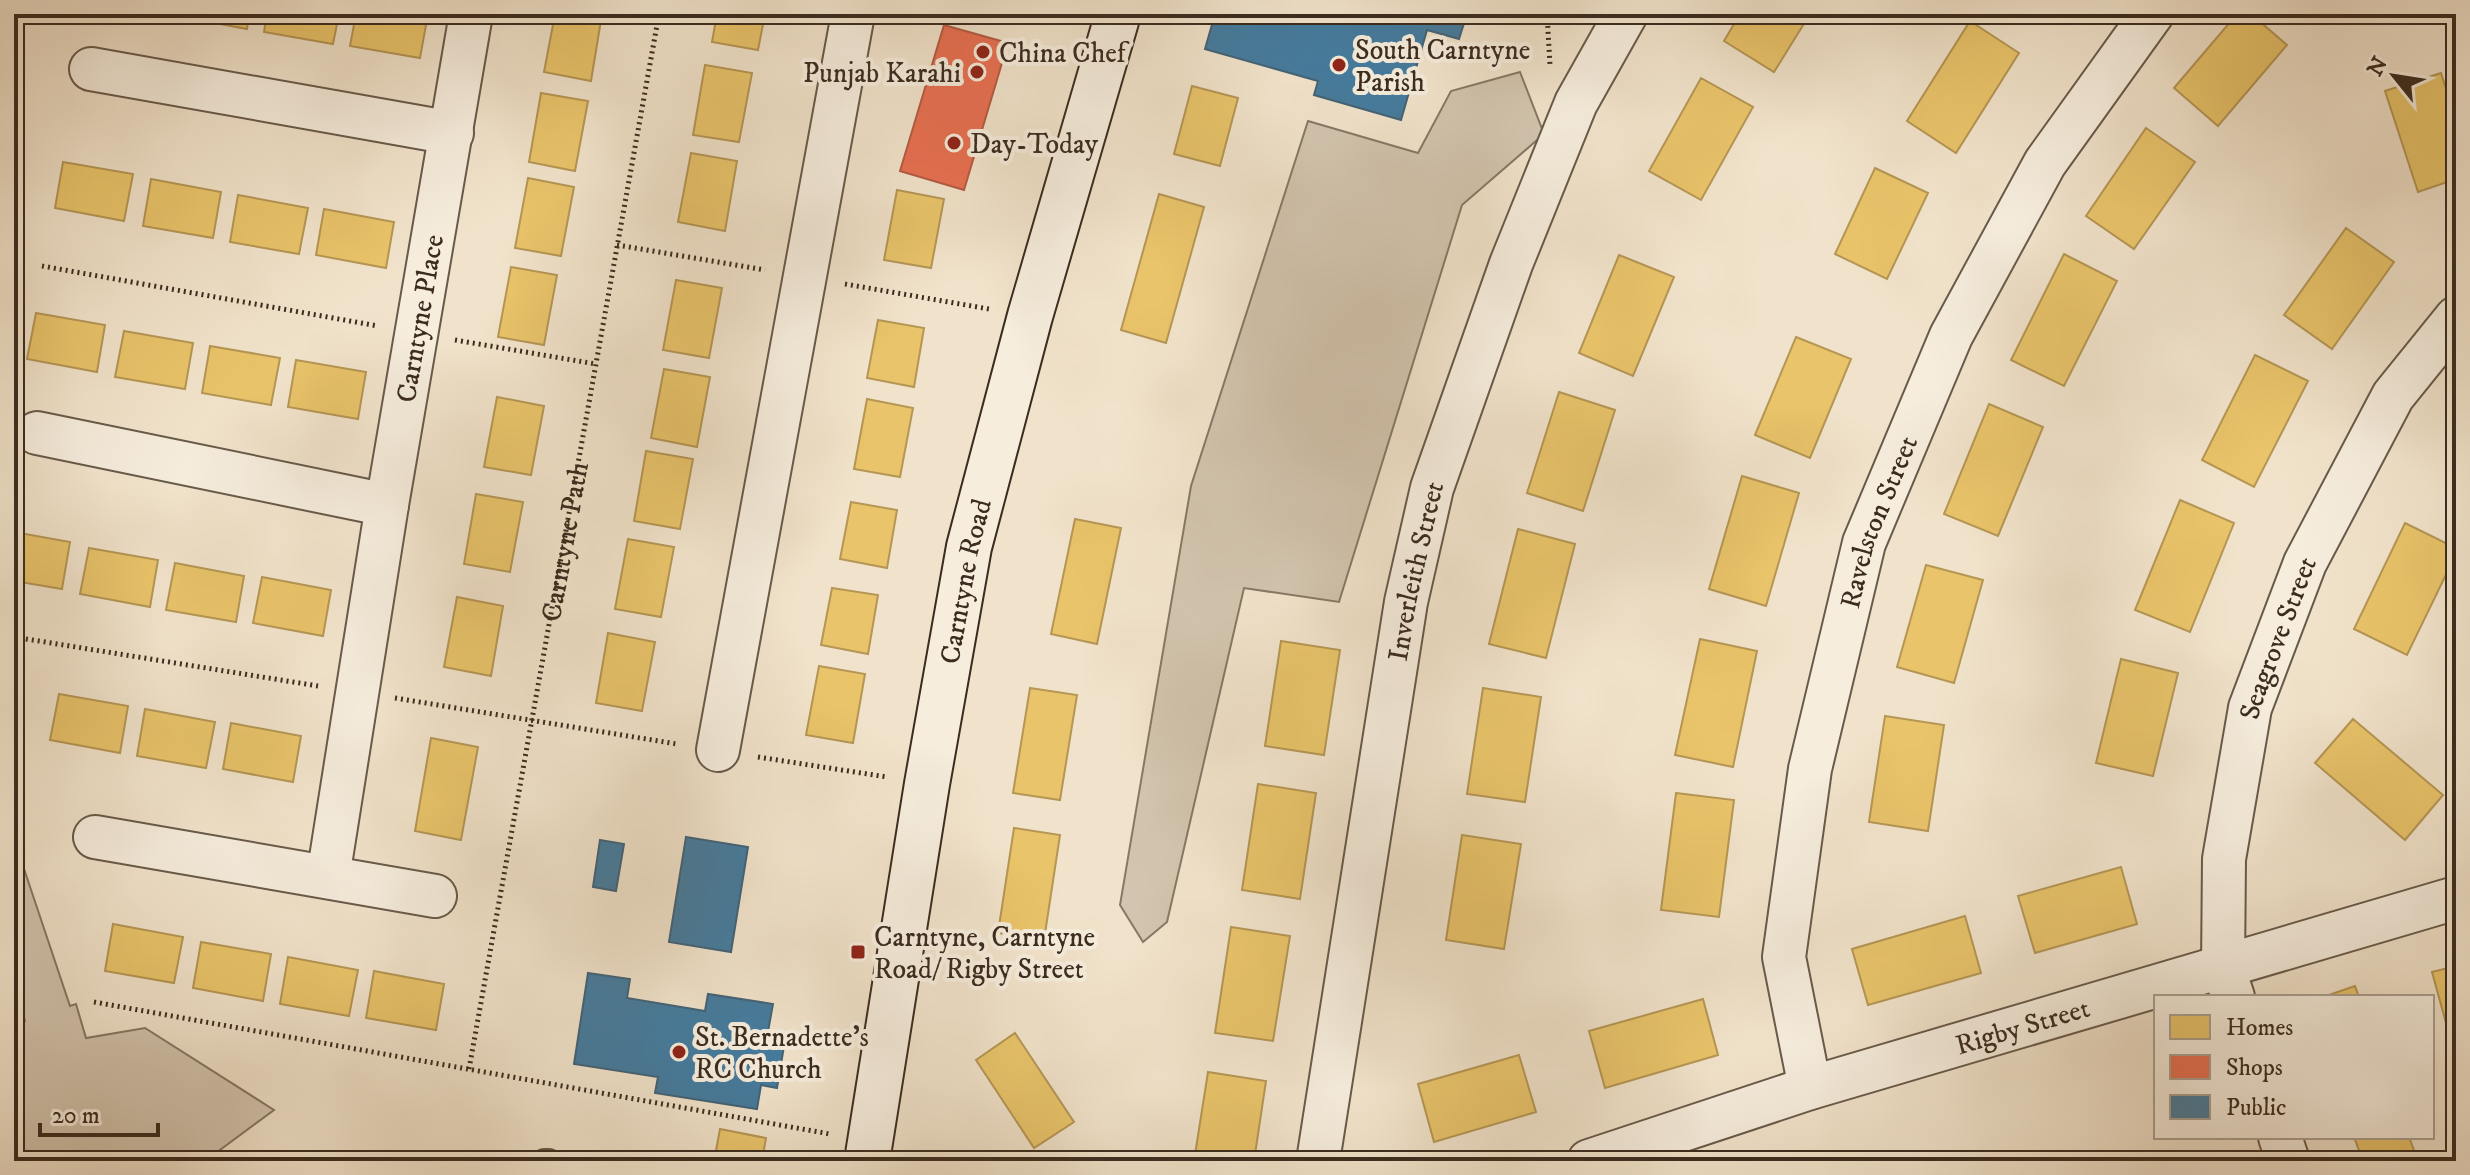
<svg xmlns="http://www.w3.org/2000/svg" width="2470" height="1175" font-family="'IM FELL DW Pica',serif">
  <style>
    .green { fill: #d2c4ae; stroke: #867866; stroke-width: 2 }
    .homes { fill: #e9c46a; stroke: #b59654; stroke-width: 2 }
    .shops { fill: #e76f51; stroke: #b35b42; stroke-width: 2 }
    .public { fill: #457b9d; stroke: #426377; stroke-width: 2 }
    .lines { fill: none; stroke-linecap: round; stroke-linejoin: round }
    .lane-casing { stroke: #685a4a; stroke-width: 26 }
    .street-casing { stroke: #685a4a; stroke-width: 46 }
    .secondary-casing { stroke: #3b2c1f; stroke-width: 48 }
    .path { stroke: #3b2c1f; stroke-width: 5; stroke-dasharray: 2 4; stroke-linecap: butt }
    .lane { stroke: #f6eddd; stroke-width: 22 }
    .street { stroke: #f6eddd; stroke-width: 42 }
    .secondary { stroke: #f6eddd; stroke-width: 44 }
    .poi-dot { fill: #8f2418; stroke: #f6eddd; stroke-width: 3 }
    .labels { text-anchor: middle; stroke-width: 8; stroke-linejoin: round; paint-order: stroke }
    .poi-label { font-size: 28px; fill: #3b2c1f; stroke: #f6eddd; text-anchor: start }
    .street-label { font-size: 28px; fill: #3b2c1f; stroke: #f6eddd }
  </style>
  <rect width="100%" height="100%" fill="#f1e3cb"/>
  <filter id="stains"><feTurbulence type="fractalNoise" baseFrequency=".0025" numOctaves="4"/><feColorMatrix values="0 0 0 0 .2 0 0 0 0 .09 0 0 0 0 .02 0 0 0 .5 -.17"/></filter>
  <radialGradient id="worn" r=".72"><stop offset=".6" stop-color="#630" stop-opacity="0"/><stop offset="1" stop-color="#630" stop-opacity=".3"/></radialGradient>
  <path class="green" d="M1520,72l24,62 -82,71 -123,397 -95,-14 -77,334 -24,20 -23,-37 71,-419 117,-365 110,32 33,-62z
    M14,839l56,167 6,-2 10,34 59,-10 129,82 -69,51h-191v-136l11,-4 -11,-35z"/>
  <path class="homes" d="M178,14h71l-2,15 -70,-13z
    M267,14h72l-6,30 -69,-12z
    M356,14h72l-8,44 -70,-12z
    M555,14h47l-11,67 -47,-9z
    M717,14h48l-7,36 -46,-8z
    M1740,14h70l-36,58 -50,-31z
    M2237,14h14l36,31 -69,81 -44,-38z
    M1970,21l49,32 -63,100 -49,-32z
    M705,65l47,8 -13,69 -46,-7z
    M2441,73l15,46v60l-38,13 -33,-101z
    M1701,78l52,29 -52,93 -52,-29z
    M1192,86l46,12 -18,68 -46,-12z
    M541,93l47,8 -13,70 -46,-9z
    M2146,128l49,34 -61,87 -48,-33z
    M691,153l46,8 -12,70 -47,-9z
    M63,162l70,12 -9,47 -69,-13z
    M1875,168l53,25 -41,86 -52,-25z
    M528,178l46,9 -13,69 -46,-8z
    M151,179l70,13 -8,46 -70,-12z
    M897,190l47,9 -13,69 -47,-8z
    M1159,194l45,13 -38,136 -45,-13z
    M238,195l70,13 -9,46 -69,-12z
    M324,209l70,13 -8,46 -70,-13z
    M2346,228l48,34 -62,87 -48,-34z
    M2064,254l53,27 -53,105 -53,-26z
    M1619,255l55,22 -41,99 -54,-23z
    M511,267l46,8 -13,70 -46,-8z
    M676,280l46,8 -13,70 -46,-8z
    M36,313l69,12 -8,47 -70,-13z
    M878,320l46,8 -10,59 -47,-9z
    M124,331l69,12 -8,46 -70,-12z
    M1796,337l55,22 -41,99 -55,-23z
    M210,346l70,12 -9,47 -69,-12z
    M2255,355l53,26 -54,106 -52,-27z
    M296,360l70,12 -8,47 -70,-12z
    M664,369l46,8 -13,70 -46,-9z
    M1559,392l56,18 -32,101 -56,-18z
    M497,397l47,9 -13,69 -47,-8z
    M867,399l46,9 -13,69 -46,-8z
    M1989,404l54,23 -45,109 -54,-22z
    M646,451l47,8 -13,70 -46,-8z
    M1742,476l57,17 -33,113 -57,-17z
    M476,494l47,8 -13,70 -46,-8z
    M2180,500l54,23 -44,109 -55,-22z
    M851,502l46,8 -10,58 -47,-9z
    M1075,519l46,9 -24,116 -46,-10z
    M2405,523l51,25v6l-49,101 -53,-26z
    M1518,529l57,15 -29,114 -57,-14z
    M14,532l56,10 -8,47 -48,-8z
    M628,539l46,8 -13,70 -46,-8z
    M89,548l69,12 -8,47 -70,-13z
    M175,563l69,13 -8,46 -70,-12z
    M1926,565l57,15 -29,103 -57,-16z
    M262,577l69,13 -8,46 -70,-13z
    M832,588l46,7 -10,59 -47,-9z
    M457,597l46,9 -12,70 -47,-9z
    M608,633l47,9 -13,69 -46,-8z
    M1700,639l57,12 -24,116 -58,-12z
    M1281,641l59,9 -16,105 -59,-9z
    M2121,659l57,14 -25,103 -57,-13z
    M819,666l46,8 -12,69 -47,-8z
    M1030,688l47,7 -17,105 -47,-7z
    M1483,688l58,9 -16,105 -58,-8z
    M59,694l69,12 -8,47 -70,-13z
    M145,709l70,13 -9,46 -69,-12z
    M1885,716l59,9 -16,106 -59,-9z
    M2353,719l90,76 -38,45 -90,-77z
    M231,723l70,13 -8,46 -70,-13z
    M431,738l47,9 -17,93 -46,-9z
    M1258,784l58,9 -16,106 -58,-9z
    M1676,793l58,7 -15,117 -58,-7z
    M1014,828l46,7 -16,105 -46,-7z
    M1462,835l59,9 -17,105 -58,-9z
    M2121,867l16,57 -102,29 -17,-57z
    M1965,916l16,57 -113,32 -16,-56z
    M113,924l70,13 -9,46 -69,-12z
    M1231,927l59,9 -17,105 -58,-8z
    M201,942l70,12 -8,47 -70,-13z
    M288,957l70,13 -9,46 -69,-12z
    M2456,966v55l-10,2 -14,-51z
    M374,971l70,13 -8,46 -70,-12z
    M2355,986l4,11h-36z
    M1703,999l15,56 -113,33 -16,-57z
    M1015,1033l59,89 -40,26 -58,-88z
    M1519,1055l17,57 -102,30 -16,-58z
    M1208,1072l58,9 -12,80h-60z
    M720,1129l46,9 -4,23h-48z
    M2354,1137h55l9,24h-55z"/>
  <path class="shops" d="M944,25l64,18 -44,147 -64,-19z"/>
  <path class="public" d="M1215,14h252l-8,25 -32,-9 -26,90 -87,-25 4,-14 -113,-32z
    M686,837l62,10 -17,105 -62,-10z
    M600,840l24,4 -8,47 -23,-4z
    M588,973l42,6 -3,19 78,13 3,-17 65,10 -6,33 18,3 -8,48 -16,-3 -4,24 -102,-16 3,-16 -84,-13z"/>
  <g class="lines">
    <defs>
      <path id="lane" d="M544,1161h5"/>
      <g id="street">
        <path d="M91,69l361,64"/>
        <path d="M37,433l350,72"/>
        <path d="M718,750l135,-736"/>
        <path d="M95,837l340,59"/>
        <path id="s2" d="M328,877l59,-372 84,-491"/>
        <path id="s3" d="M2233,997l-10,-30 1,-108 26,-151 55,-145 88,-167 63,-78"/>
        <path id="s4" d="M1810,1088l-26,-131 26,-188 54,-226 87,-207 94,-173 107,-149"/>
        <path d="M2280,1137l8,24"/>
        <path id="s5" d="M1318,1161l88,-559 26,-114 79,-224 65,-161 50,-89"/>
        <path id="s6" d="M1589,1161l221,-73 646,-190"/>
      </g>
      <g id="secondary">
        <path id="s7" d="M867,1161l60,-377 42,-237 61,-231 88,-302"/>
      </g>
    </defs>
    <use href="#lane" class="lane-casing"/>
    <use href="#street" class="street-casing"/>
    <use href="#secondary" class="secondary-casing"/>
    <g class="path">
      <path d="M1547,14l3,51"/>
      <path d="M617,245l148,25"/>
      <path d="M42,266l336,60"/>
      <path d="M845,284l144,25"/>
      <path d="M455,340l141,24"/>
      <path d="M14,637l304,49"/>
      <path d="M395,698l282,46"/>
      <path d="M758,757l129,20"/>
      <path d="M94,1002l736,132"/>
      <path id="s1" d="M469,1069l190,-1055"/>
    </g>
    <use href="#lane" class="lane"/>
    <use href="#street" class="street"/>
    <use href="#secondary" class="secondary"/>
  </g>
  <g class="poi-dot">
    <circle cx="983" cy="52" r="8"/>
    <circle cx="1339" cy="65" r="8"/>
    <circle cx="977" cy="72" r="8"/>
    <circle cx="954" cy="143" r="8"/>
    <rect x="850" y="944" width="16" height="16" rx="4"/>
    <circle cx="679" cy="1052" r="8"/>
  </g>
  <g class="labels">
    <g class="poi-label">
      <text x="1355" y="59">South Carntyne<tspan x="1355" dy="32">Parish</tspan></text>
      <text x="999" y="62">China Chef</text>
      <text x="961" y="82" text-anchor="end">Punjab Karahi</text>
      <text x="970" y="153">Day-Today</text>
      <text x="874" y="946">Carntyne, Carntyne<tspan x="874" dy="32">Road/ Rigby Street</tspan></text>
      <text x="695" y="1046">St. Bernadette's<tspan x="695" dy="32">RC Church</tspan></text>
    </g>
    <g class="street-label">
      <text dy="10" stroke="none"><textPath href="#s2" startOffset="566">Carntyne Place</textPath></text>
      <text dy="10" stroke="none"><textPath href="#s4" startOffset="580">Ravelston Street</textPath></text>
      <text dy="10" stroke="none"><textPath href="#s1" startOffset="536">Carntyne Path</textPath></text>
      <text dy="10" stroke="none"><textPath href="#s5" startOffset="598">Inverleith Street</textPath></text>
      <text dy="10" stroke="none"><textPath href="#s7" startOffset="588">Carntyne Road</textPath></text>
      <text dy="10" stroke="none"><textPath href="#s3" startOffset="368">Seagrove Street</textPath></text>
      <text dy="10" stroke="none"><textPath href="#s6" startOffset="454">Rigby Street</textPath></text>
    </g>
  </g>
  <rect width="2470" height="1175" fill="none" stroke="#f1e3cb" stroke-width="48"/>
  <rect x="16" y="16" width="2438" height="1143" fill="none" stroke="#3b2c1f" stroke-width="4"/>
  <rect x="24" y="24" width="2422" height="1127" fill="none" stroke="#3b2c1f" stroke-width="2"/>
  <rect x="2154" y="995" width="280" height="144" fill="#f6eddd" stroke="#aba091" stroke-width="2"/>
  <rect x="2170" y="1015" width="40" height="24" fill="#e9c46a" stroke="#aba091" stroke-width="2"/>
  <text x="2226" y="1035" font-size="24" fill="#3b2c1f">Homes</text>
  <rect x="2170" y="1055" width="40" height="24" fill="#e76f51" stroke="#aba091" stroke-width="2"/>
  <text x="2226" y="1075" font-size="24" fill="#3b2c1f">Shops</text>
  <rect x="2170" y="1095" width="40" height="24" fill="#457b9d" stroke="#aba091" stroke-width="2"/>
  <text x="2226" y="1115" font-size="24" fill="#3b2c1f">Public</text>
  <g transform="translate(2394 76) rotate(300)" stroke="#f6eddd" stroke-width="6" paint-order="stroke">
  <path d="M0-6L14 30L0 20L-14 30Z" fill="#3b2c1f"/>
  <text y="-12" font-size="22" font-weight="bold" text-anchor="middle" fill="#3b2c1f">N</text>
  </g>
  <path d="M40 1123v12h118v-12" fill="none" stroke="#3b2c1f" stroke-width="4"/>
  <text x="52" y="1123" font-size="24" fill="#3b2c1f" stroke="#f6eddd" stroke-width="6" paint-order="stroke">20 m</text>
  <rect width="100%" height="100%" filter="url(#stains)"/>
  <rect width="100%" height="100%" fill="url(#worn)"/>
</svg>
